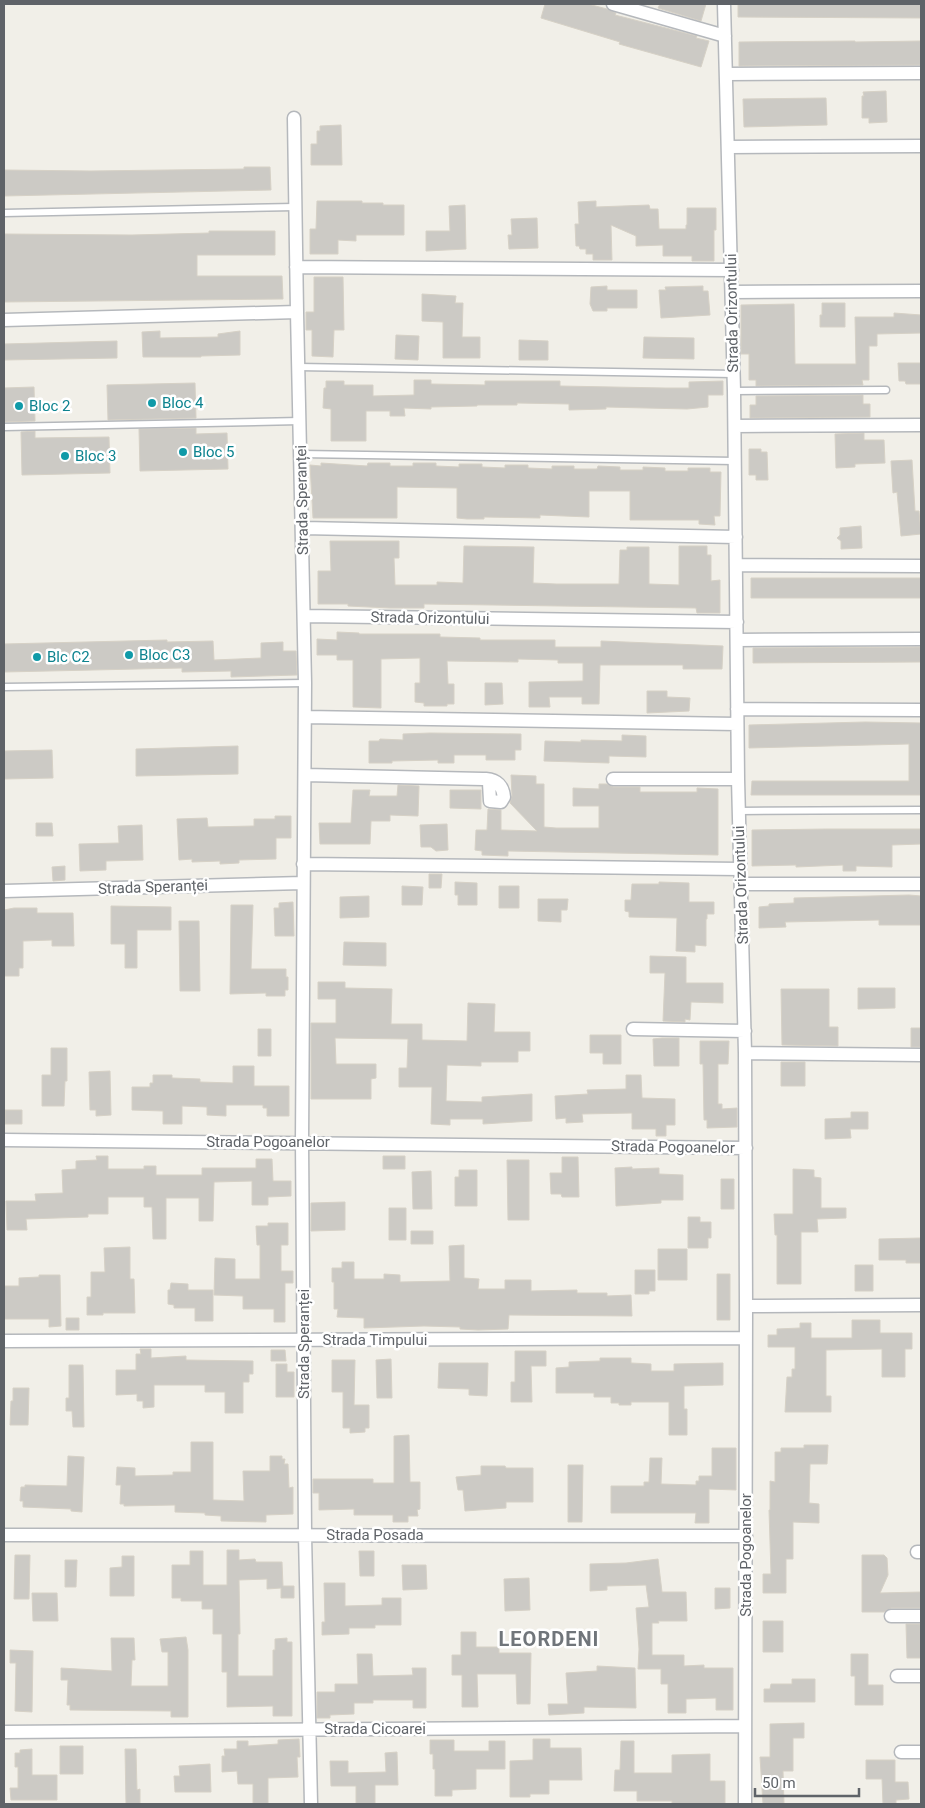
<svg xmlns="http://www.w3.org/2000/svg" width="925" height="1808" font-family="Roboto,sans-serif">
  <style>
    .building { fill: #cccac5; stroke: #d6d1c6 }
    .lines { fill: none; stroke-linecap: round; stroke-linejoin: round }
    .service-casing { stroke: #b5b8bc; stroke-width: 9 }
    .minor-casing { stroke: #b5b8bc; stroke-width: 15 }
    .service { stroke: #fff; stroke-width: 6 }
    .minor { stroke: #fff; stroke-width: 12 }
    .culture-dot { fill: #0f9aa8; stroke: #fff; stroke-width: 2 }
    .labels { text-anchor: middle; stroke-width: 5; stroke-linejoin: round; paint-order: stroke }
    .street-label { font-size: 15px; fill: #5f6368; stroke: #fff }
    .culture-label { font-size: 15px; fill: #0d838f; stroke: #fff; text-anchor: start }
    .district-label { font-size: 20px; font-weight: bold; letter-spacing: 1px; fill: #70757a; stroke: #fff }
  </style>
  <rect width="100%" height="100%" fill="#f1efe8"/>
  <path class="building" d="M545,4h43l19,5 9,4 -1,2 82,21 -1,2 13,3 -8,26 -82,-23 1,-2 -79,-24z
    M660,4h46l-5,17 -43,-13z
    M738,4h183v14l-183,-1z
    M855,41v1l66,-1v24l-182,1v-24z
    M886,91l1,31 -18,1v-5h-7v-22h2l-1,-4z
    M826,98l1,27 -83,2 -1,-28z
    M341,125l1,40h-31v-21h6v-13h3v-5z
    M244,167h26l1,23 -267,6v-26l87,1 153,-2z
    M317,201h45v2h21v2h21v30h-48v6l-18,-1v14h-28v-25h6z
    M596,201v6l53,-2 1,4h8l1,20h27v-4h1v-17h29v22h-2v31h-22v-5h-29v-11l-27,1v-10l-25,-11 1,35h-19v-6h-7v-5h-6l-1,-3h-3l-1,-22h4l-1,-22z
    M465,205l1,44 -40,2v-20h24l-1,-25z
    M537,218l1,30 -29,1 -1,-14h4l-1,-16z
    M209,231h66v24h-78v21h85l1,23 -279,3v-68l128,1 77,-2z
    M314,277h29l1,53h-10l-1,27 -21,-1v-26h-6v-18h8z
    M607,286v4h30v18h-30v3h-14l-3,-7 1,-17z
    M703,286v5h5l2,24 -49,3 -2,-28h7l-1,-3z
    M422,294l34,2 -1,7h8l-1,34h18v21h-37v-36l-21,-1z
    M822,303h23v24h-25v-12h2z
    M794,304l1,60h61l-1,-47h39v-4l27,2v18l-44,1v12h-8v34h-7l1,5 -107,1v-6h-7v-26h-8v-49z
    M160,331v7l58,-1v-3l22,-3v24l-39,1v1h-58l-1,-25z
    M396,335l23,1 -1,24 -23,-1z
    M644,337l50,1v21l-51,-1z
    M519,340l29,1v19h-29z
    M117,341v17l-113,2v-16z
    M898,363h23v21h-15l-1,-3h-6z
    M414,380h17v4l54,1v-4h75v5l105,2h24v-6l34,-1v14h-15v12l-21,2 -81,-2v2l-37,1v-6l-52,-1v2h-40v1l-46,1v2l-27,-1 1,8h-15v-5h-24v30h-35v-32l-8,-1 1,-20h2v-7h18v4h29v11l41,-1z
    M195,383l1,35 -88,2 -1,-35z
    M34,387l1,34 -31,1v-34z
    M863,395v9h7v13l-120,1v-13h6v-9z
    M196,428v6l31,-1 1,36 -88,2 -1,-42z
    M35,431v7l74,-1 1,36 -88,2 -1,-43z
    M864,433v7h20l1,23 -30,1v3l-19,1 -1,-34z
    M749,449h12v3h6l1,28h-12v-5h-7z
    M912,460l3,51h4l2,23 -20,2 -4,-44 -4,1 -2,-32z
    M321,463l46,3 1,-3h22v3h23v-3h23v3l23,1v-3h23v3l23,1v-3h23v3l24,1v-3h22v3h23l1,-3 22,1v3h23v-3l22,1v3h23v-3h22v4h11l-1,44h-6l1,9 -16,-1v-4h-69v-29h-41v26l-49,-2v3l-56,-1v2h-17l-10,-1v-30l-60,-1v31h-84l-3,-53 11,1z
    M861,526l1,22 -21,1v-8l-4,-3 3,-3v-7z
    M330,541h69v17h-5l1,27h42v-3l26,1 1,-37 70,1 -1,36 23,1h63l1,-34h7v-3h22v37l30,1v-39h28v9h4v26l9,-1v33h-23l-1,-5 -272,-4v4h-34l-42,-2v-2h-30v-33h13z
    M751,578h170v20h-170z
    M337,632l22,1v1h81v3l40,1v2h75v7h46v-6l122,5 -1,23h-39v-4h-83l-1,39h-17v-7h-33l1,10h-21v-25l54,-1v-18h-25v-3l-40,-1v3l-71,-1 1,23h6v20h-7v2h-23v-3l-9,-1v-19h5v-25l-39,1v49l-28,-1v-47h-16v-5h-20v-16l20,1z
    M167,640v2l46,-1 1,19 47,-2v-15l22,-1v9h13l1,24 -66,2v-6l-49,1v-4l-178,4v-28z
    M921,647v15l-168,1v-15z
    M485,683h17l1,21 -18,1z
    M647,691h20v6l23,1 -1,13 -42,2z
    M865,722l56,1v72h-170l1,-14h157v-37l-160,4v-23z
    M430,733l91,1v16h-6v10h-29v-5h-32v8h-16v-3l-46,1v2h-23v-22h10l1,-2 23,1v-6z
    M622,735l24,1v21l-37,-1v7l-65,-2 1,-20 36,1v-2l41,1z
    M238,746v28l-102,2v-27z
    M52,750l1,28 -49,1v-28z
    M511,775l25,1v8h8v43l12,1h43v-22h-26v-18l26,1v-5h8l6,3h27v5h57v-4l21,1v66l-210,-4v5l-26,-1v-4l-7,-1 1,-20h11l1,-21 13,1v20l36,1 -27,-28 2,-7z
    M398,785l21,1 -1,30 -28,-1v6h-19l-1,23h-50l-1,-21h32l2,-33h17l-1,6h28z
    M450,790h31v19l-31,-1z
    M275,816h16v22h-15v21l-37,1v3l-19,1v-3l-28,1v-3l-13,1 -2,-41 30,-1 1,9 46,-1v-7h21z
    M36,823h16l1,13h-17z
    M447,824l1,26 -12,1 -5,-4h-10l-1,-22z
    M142,825l1,35 -37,1v9l-26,1 -1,-27 40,-1 -1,-17z
    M827,829h94v15l-29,1v22l-36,-1v5h-13v-6l-47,2v-2l-44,1v-36z
    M65,866v14l-12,1 -1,-14z
    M429,874h13l-1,14h-12z
    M455,882l22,1v22h-19v-10h-3z
    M659,882l30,1v19h25v12h-7v5h-1v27l-11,-1v7l-19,-1 1,-33 -48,-1v-5l-4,-1v-11h6l1,-16h27z
    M402,886l21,1 -1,18h-20z
    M499,886h20v22h-20z
    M909,895l12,1v29h-42v-5l-94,2 1,5 -27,1v-21l10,-1v-2l25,-1v-5z
    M369,896v21l-29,1v-21z
    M538,899h30l-1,11h-6v12l-23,-1z
    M293,902l1,34h-19l-1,-28h5v-5z
    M231,905h22l-2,64h35v8h2v13h-3v6h-19v-3l-36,1z
    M111,906l60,1v23h-34v38h-12v-24h-14z
    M14,908h23v5h36l1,33h-22v-6l-29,1v27h-4v8h-15v-66z
    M179,921h20l1,70h-20z
    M344,942l42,1v23l-43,-1z
    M650,956l36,1v26h37v20l-32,-1 -1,18 -5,-1v3l-22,-1 2,-48h-15z
    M318,982h27v6l47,1 -1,35h31v16l45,1 1,-38 27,1 -1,28h36v19h-12v11h-37v4l-34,-1 -1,36 36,1v-5l50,-3v27l-49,3v-5h-33v6l-19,-1 1,-37h-33v-19h8l1,-29 -73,-1 1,26h40v14l-5,1v20h-60v-76h25v-24h-18z
    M858,988h37v20l-37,1z
    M781,989h48v38h9v19l-56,-1z
    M911,1028h10v19h-10z
    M258,1029h13v27h-13z
    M590,1035h31v29h-18v-11h-13z
    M662,1038h17v28h-25l-1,-27z
    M700,1041h29l-1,23h-10v40h4v5l15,-1v19l-30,1v-8h-3l-1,-56h-3z
    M51,1048h16v33h-2l-1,25h-22v-31h9z
    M781,1062h24v24h-24z
    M233,1066h21v20h35v30h-22v-8h-4v-3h-37v11l-19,-1v-8l-25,-1v18h-19v-13l-31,-1v-23h18v-4h3v-8h19v3l28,1v3l33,1z
    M110,1071l1,44 -15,1v-6h-6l-1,-38z
    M626,1075h15l1,23 33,1v26h-9v11h-10v-7h-24v-16l-50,1 1,8 -17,1v-5l-10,1 -1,-23 33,-2 -1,-4 39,-1z
    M5,1110h17v14h-17z
    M851,1112h17v17h-18l1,9 -26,1v-20l26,-1z
    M96,1156h12v13h36v-3h12v9h46v-7h54v-9h16l1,22h18v15l-23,1v8h-16v-24l-38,1 -1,39h-14v-23h-33v41h-13l-1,-32h-8v-10h-36v17h-20v3l-62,2 1,11h-20l-1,-29h30l-1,-7 28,-1 -1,-23 14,-1v-8l21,-1z
    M383,1156h22v13h-22z
    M562,1157h16l1,40h-17l-1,-3h-10l-1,-21h12z
    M507,1160h22v60h-21z
    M632,1167v2l27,-1v6l24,1v25h-22v3l-45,3 -1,-38z
    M793,1169l21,1v7l7,1v30h25v10l-29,1 1,13h-17v52h-24v-49h-2l-1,-21h19z
    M459,1170h18v36h-22v-29h4z
    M431,1171l1,38h-19l-1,-37z
    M721,1179h13v30h-13z
    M345,1202v28l-34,1v-28z
    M389,1208h17v32h-17z
    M688,1217h12v5h11v16h-3v10h-20z
    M268,1223h20v22h-7v26h12v12h-8v39h-11v-13h-31v-13l-29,-1 1,-37 20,1v20h25v-34h-3l-1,-19h12z
    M411,1231h22v13h-22z
    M921,1238v25h-15v-3h-27v-21z
    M464,1245v33l15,1 -1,10h27v-9h26v11l46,-1v3h30v3l24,-1 1,21 -123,-1 -1,14 -30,1 -18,-1v-2l-36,-1 -60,2v-10l-27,-1 1,-8h-4v-27h-2v-14h10v-6h12v17h30v-5l16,1v7l50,-1 -1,-35z
    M130,1247v32h4l1,34h-32v2h-16v-18h4v-25h14l-1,-24z
    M658,1249h29v31h-29z
    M855,1265h18v26h-18z
    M635,1270h20v21h-6v3h-14z
    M717,1274h13v46h-13z
    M39,1275h21l1,51 -12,1v-8h-45v-33h15v-8l20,-1z
    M171,1283l17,1v6h25v31h-18v-13h-21v-3l-6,-1v-14h2z
    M66,1318h13v12h-13z
    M852,1320h28v13h32v16h-7v28h-23v-28l-56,1v46h5v16h-46l2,-35h5v-8h3v-22h-27v-12h9v-6l23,-1v-5h11v15h41z
    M140,1349h11v9l35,-2v4l67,1v13h-4v8h-6v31h-18v-21h-20v-7h-51v22l-11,1v-7h-6v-7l-21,1v-25h20v-16h5z
    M271,1350h14l1,11h-15z
    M515,1351h31v15h-15l1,36h-21v-20h4z
    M600,1358h31v5l20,1v7h23v-7l49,-1v22l-39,1v23h3v26h-18v-33h-38v3h-12v-2h-8v-6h-17v-4h-38v-25l13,-1v-5l31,-1z
    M391,1359l1,39h-15l-1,-38z
    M332,1360h23l-1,45h15v23h-4v4l-15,1v-5h-7v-36h-11z
    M439,1363h49l-1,33 -18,-1v-6l-31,-1z
    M276,1364h11v8h7v25h-18z
    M69,1365h14l1,62h-11l-1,-16h-6v-13h3z
    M13,1388h16l-1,37h-18l1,-24h2z
    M409,1435l1,47h10v27l-3,1 1,6h-10v6h-15v-7h-39v-6l-35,1v-17h-6v-14h60v4h21v-47z
    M191,1442h22v58l31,1 -1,-30h27v-15h12v3h3l-1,5h4l1,24 4,-1v27l-27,1v7l-45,-1v-5l-16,-1v-2l-30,-1v-7l-51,1v-2h-4l1,-19h-5l1,-18 18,1v8l38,-1v-3h18z
    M804,1445h24l-1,19h-17l-1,39 10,1v19l-26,-1v37h-7v34h-23v-19h8l-2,-64h1v-29l5,1v-30h6v-4h23z
    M712,1448h24v42l-27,-1v34h-14l1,-10h-85v-27h33v-4h5l1,-24h12l-1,26 35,1v-4h3v-5h13z
    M68,1456l16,1 -2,55 -11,-1v-2l-48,-2v-6h-3l1,-14h4v-2l42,1z
    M568,1465h15l-1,57h-14z
    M481,1466h24l1,2h27v34h-27v6l-41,3 -2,-21h-5l-2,-13 25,-2z
    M227,1550h12v10l16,-1 1,3h26l1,24h11v12h-13v-10l-14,1v-10l-28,1 1,54h-2v42h35v-26h2v-11l12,-1v4h5v74h-19v-10l-46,1v-35h-5v-38h-9v-25h-11v-8h-21v-3h-9v-33h18v-14h13v34h24z
    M359,1551h15v25h-14z
    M15,1555h15l-1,44h-15z
    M862,1555h22l3,3 1,17 -8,18 41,-1v16h-30l-7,4h-22z
    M122,1556h12v40h-24v-28l12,-1z
    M658,1559l4,33h24l1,29h-29l1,2h-7v32h32v11l20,-1v3h29v42h-17v-12l-30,1v14h-18v-29h-7v-15h-23l1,-20 -3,-41 13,-1 -3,-22 -39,1v4l-17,1v-27l36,-1z
    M65,1560h12l-1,27h-11z
    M402,1565h24l1,24 -24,1z
    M529,1578l1,32 -25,1 -1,-32z
    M324,1583h21v23l37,-1v-7h19v27h-26v3h-26v6l-27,1v-13h3z
    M715,1588h15v20l-15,1z
    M32,1593h25l1,28h-25z
    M763,1621h20v31h-20z
    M906,1624h15v34h-14z
    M461,1632h15v15h23v6h32l-1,51h-13l-1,-30h-39l1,33h-16v-32h-10v-20h9z
    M186,1637l2,13v67h-17v-6l-101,-1v-5h-3l1,-25h-7v-12l51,3 -1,-33h23l1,22h-3l-1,26h37v-34h-6l-2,-13z
    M10,1650l23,1 -1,61 -17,-1 1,-48h-6z
    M357,1654h15l1,22 40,-1 -1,-7h14v40h-13v-8h-40v3h-19v11l-24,1v3h-13v-26h18v-8h23z
    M851,1654h17v31h15v20h-28v-29h-4z
    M597,1666l38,2 1,40 -52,-1v6l-35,2 -1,-11h20l-2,-31 31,-2z
    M792,1679h23v23h-51v-13h6l1,-5h21z
    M804,1723v15h-11v33h-10l1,33h-21l-3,-47h10v-33z
    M299,1739l1,18h-3l1,20 -30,1v26h-15v-20h-15l-1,-13 -15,1v-16h3l-1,-7h13v-8h11v5l30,-2v-4z
    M533,1739h17v9h31l1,32h-33v14h-19v3h-20v-36l23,-1z
    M430,1740h24v11h35v-10h16v28h-29v20l-24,1v6h-17v-27h-2v-15h-3z
    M621,1741h13v32h38v-18l38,-1v27h15v23h-53v-3h-35v-10h-23l1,-21h5z
    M60,1746h23v28h-23z
    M32,1749v26h25v25h-46l-1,-12h8v-21h-3v-14h5v-3z
    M125,1749h11l1,41 3,-1v15h-14z
    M397,1752l1,33h-23v19h-19v-18h-25l-1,-25h18v12l38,-1 -1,-19z
    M866,1760h29v22h13l1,17 -13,1v4h-13l-1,-25h-16z
    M210,1764l1,28h-36l-1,-16h6l-1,-10z"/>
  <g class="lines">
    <defs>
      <path id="service" d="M4,213l291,-6
        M298,367l436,7
        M734,391l152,-1
        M4,427l296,-6
        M301,454l434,7
        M4,687l301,-4
        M739,811l182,-1"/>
      <path id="minor" d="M613,4l112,32
        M724,4l10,387 4,388 7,274 1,253 -1,498
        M727,74l194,-1
        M294,118l3,194 8,371 -3,459 3,393 6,269
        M729,147l192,-1
        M296,267l436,3
        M732,292l189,-1
        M4,320l293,-8
        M735,426l186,-1
        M303,528l433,9
        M737,565l184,1
        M304,616l433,6
        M737,640l184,-1
        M737,709l184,1
        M305,717l432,7
        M305,775l178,4h3l3,4 1,18 11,1 3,-5c-1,-11 -7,-17 -18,-18
        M613,779h125
        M303,864l437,5
        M741,884h180
        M4,891l299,-8
        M633,1029l112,2
        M745,1053l176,2
        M4,1140l742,8
        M746,1306l175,-1
        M4,1341l742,-3
        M4,1535l742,1
        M917,1552h4
        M891,1616h30
        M897,1676h24
        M4,1732l741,-6
        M901,1752h20"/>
    </defs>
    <use href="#service" class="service-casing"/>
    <use href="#minor" class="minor-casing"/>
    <use href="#service" class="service"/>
    <use href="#minor" class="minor"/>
  </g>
  <g class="culture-dot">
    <circle cx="152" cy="403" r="5"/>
    <circle cx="19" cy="406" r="5"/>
    <circle cx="183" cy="452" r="5"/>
    <circle cx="65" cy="456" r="5"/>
    <circle cx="129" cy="655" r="5"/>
    <circle cx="37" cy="657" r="5"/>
  </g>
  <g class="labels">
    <g class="street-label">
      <text transform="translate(732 313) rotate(-91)" y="5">Strada Orizontului</text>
      <text transform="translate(302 500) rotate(-91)" y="5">Strada Speranței</text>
      <text transform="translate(430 618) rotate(1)" y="5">Strada Orizontului</text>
      <text transform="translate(741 885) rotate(-92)" y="5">Strada Orizontului</text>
      <text transform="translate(153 887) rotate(-2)" y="5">Strada Speranței</text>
      <text x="268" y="1147">Strada Pogoanelor</text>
      <text transform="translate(673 1147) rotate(1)" y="5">Strada Pogoanelor</text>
      <text x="375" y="1345">Strada Timpului</text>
      <text transform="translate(304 1344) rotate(-90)" y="5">Strada Speranței</text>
      <text x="375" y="1540">Strada Posada</text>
      <text transform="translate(746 1555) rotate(-90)" y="5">Strada Pogoanelor</text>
      <text x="375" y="1734">Strada Cicoarei</text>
    </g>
    <g class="culture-label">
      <text x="162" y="408">Bloc 4</text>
      <text x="29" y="411">Bloc 2</text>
      <text x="193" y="457">Bloc 5</text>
      <text x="75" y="461">Bloc 3</text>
      <text x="139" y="660">Bloc C3</text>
      <text x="47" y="662">Blc C2</text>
    </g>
    <g class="district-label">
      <text x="549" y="1646">LEORDENI</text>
    </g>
  </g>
  <rect width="925" height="1808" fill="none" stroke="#5f6368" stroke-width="10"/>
  <path d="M755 1788v8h104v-8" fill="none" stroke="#5f6368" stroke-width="2.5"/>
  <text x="762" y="1788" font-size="15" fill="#5f6368" stroke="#ffffff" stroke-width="4" paint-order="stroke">50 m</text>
</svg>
